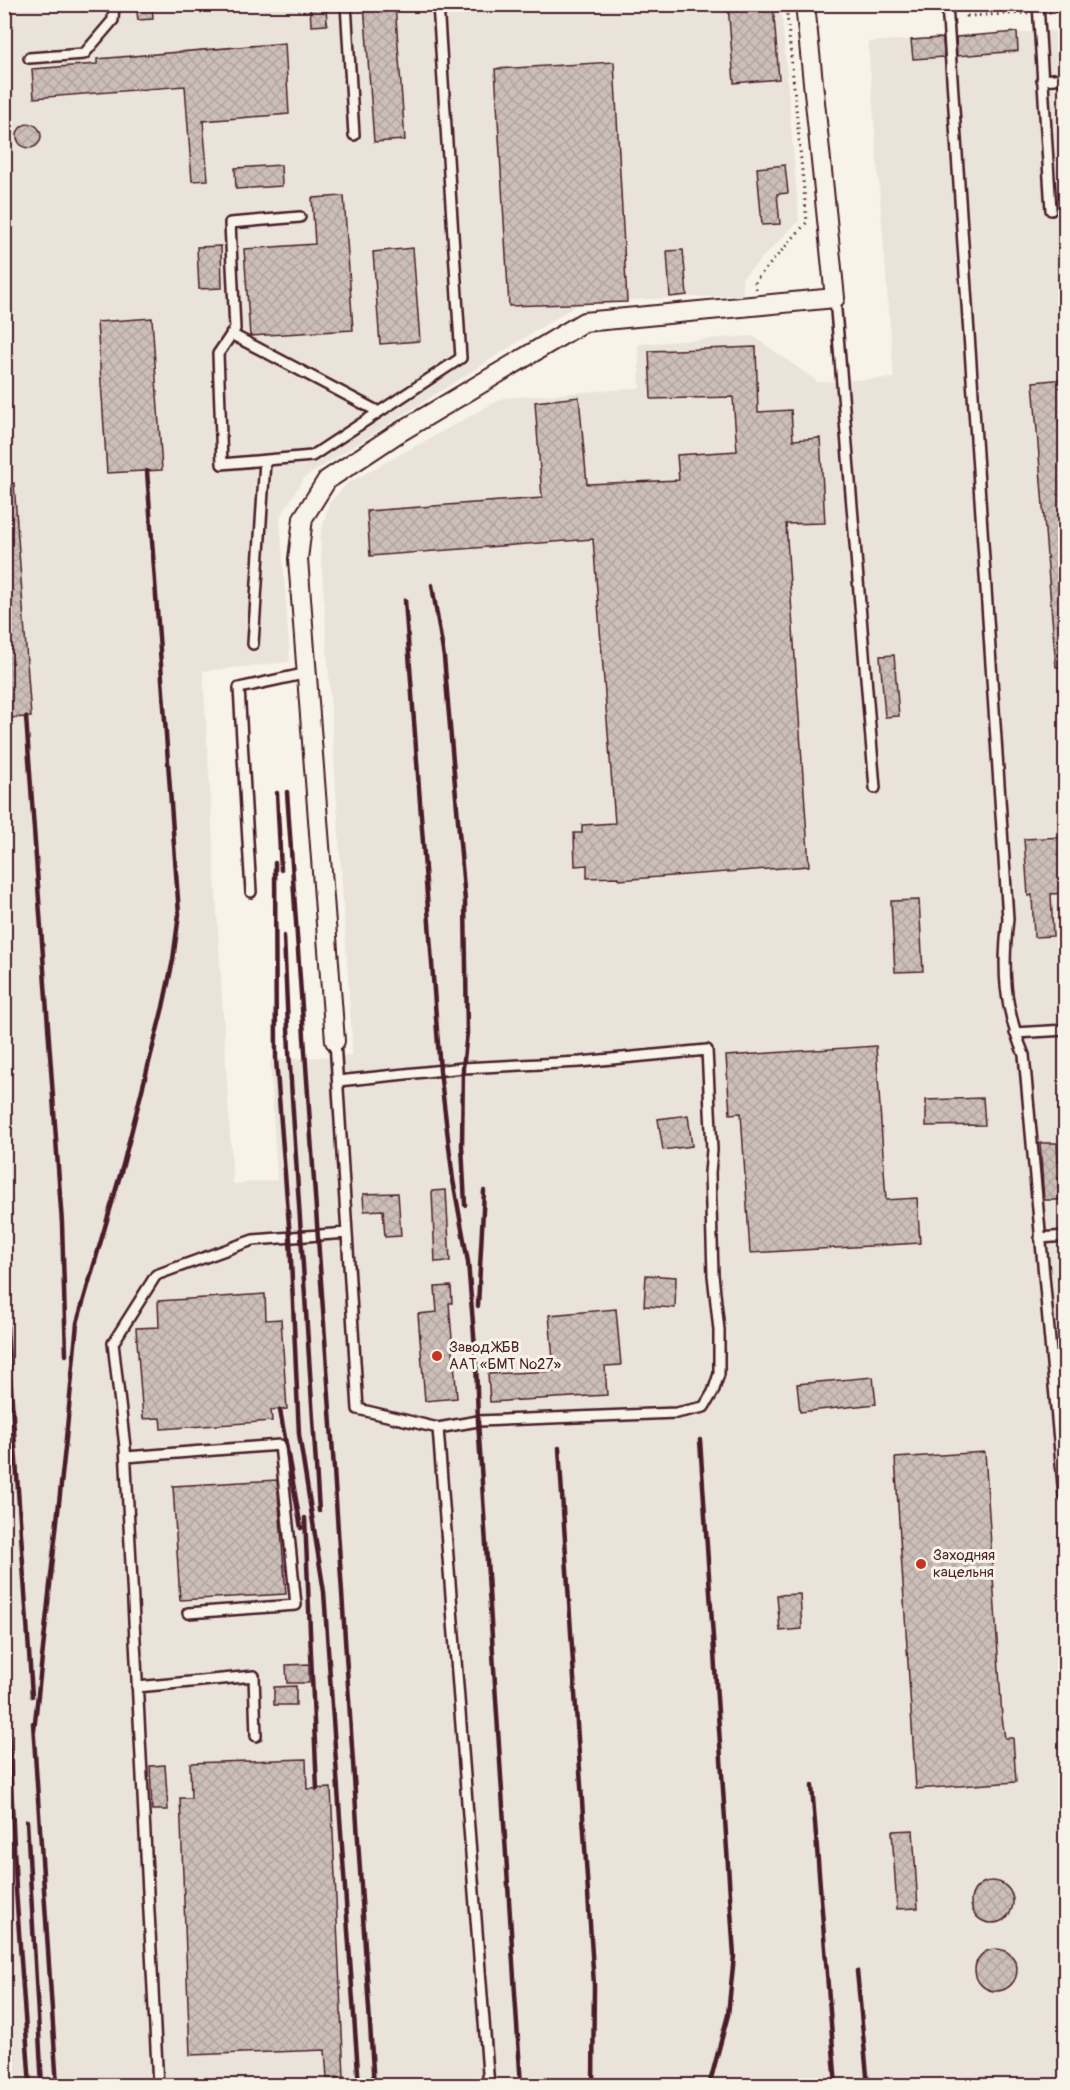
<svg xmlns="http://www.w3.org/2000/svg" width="1070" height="2090" font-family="Pangolin,sans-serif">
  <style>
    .built { fill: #eae3da }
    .building { fill: url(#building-cross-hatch); stroke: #4a1f2b; stroke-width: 1.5 }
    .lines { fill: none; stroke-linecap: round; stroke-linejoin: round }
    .service-casing { stroke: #4a1f2b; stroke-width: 14 }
    .minor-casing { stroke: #4a1f2b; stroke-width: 22 }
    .path { stroke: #4a1f2b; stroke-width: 3; stroke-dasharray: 1.5 4.5; stroke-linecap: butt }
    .service { stroke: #f7f3e8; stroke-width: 9 }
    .minor { stroke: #f7f3e8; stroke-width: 18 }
    .rail { stroke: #4a1f2b; stroke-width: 4.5 }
    .poi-dot { fill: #c8321e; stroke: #f7f3e8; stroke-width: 2 }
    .labels { text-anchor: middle; stroke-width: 6; stroke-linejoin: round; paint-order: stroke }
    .poi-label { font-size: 15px; fill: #4a1f2b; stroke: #f7f3e8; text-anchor: start }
  </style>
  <defs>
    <pattern id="building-cross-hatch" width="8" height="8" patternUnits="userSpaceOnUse" patternTransform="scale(1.5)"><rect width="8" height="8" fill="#ccbfb9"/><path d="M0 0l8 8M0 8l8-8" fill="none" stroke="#b1a49f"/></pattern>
  </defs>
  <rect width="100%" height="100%" fill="#f7f3e8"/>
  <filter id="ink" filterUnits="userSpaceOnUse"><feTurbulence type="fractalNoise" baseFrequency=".0167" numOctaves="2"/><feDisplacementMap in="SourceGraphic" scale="12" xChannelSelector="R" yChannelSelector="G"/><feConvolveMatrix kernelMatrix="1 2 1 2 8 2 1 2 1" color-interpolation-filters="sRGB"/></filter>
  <g filter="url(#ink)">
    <path class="built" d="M5,5h776l18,216 -57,57 1,17 -162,7 -277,176 -24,39 10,145 -87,9 30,513 44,-4 -7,-120 81,-5 1,-13 -32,-505 9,-34 19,-20 155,-85 137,-10 -2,-44 115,-8 65,46 76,-4 -26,-336 197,-12v2055l-1060,1z"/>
    <path class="building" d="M136,4h16l1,15 -15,1z
      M310,4h16l1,21 -16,1z
      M364,4h31l10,136 -31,2z
      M728,4h45l6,75 -45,4z
      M1017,32l1,19 -61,5 -1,-19z
      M940,38l3,1 1,18 -31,2 -2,-19z
      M285,43l4,71 -86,7 5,59 -16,1 -7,-95 -151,12 -2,-29 65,-5v-5z
      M614,62l13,240 -118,4 -14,-237z
      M17 136a12 12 0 1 1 24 0a12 12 0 1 1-24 0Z
      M281,165l1,21 -46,3 -1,-21z
      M785,165l3,28 -11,1 3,30 -18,1 -5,-57z
      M344,196l9,134 -103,6 -6,-87 71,-5 -3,-46z
      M221,246l1,42 -23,1 -2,-42z
      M413,248l7,93 -40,3 -7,-92z
      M683,250l4,45 -17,2 -3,-46z
      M152,318l10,152 -55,3 -10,-151z
      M756,347l2,65 33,-2 2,30 27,-2 5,85 -39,1 23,342 -190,14v-3l-32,1v-13l-12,1 -1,-33h8v-8l33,-2 -22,-284 -223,17 -3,-45 175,-13 -7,-96 44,-5 8,87 92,-4 -2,-25 60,-4 -4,-54 -82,2 -2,-48z
      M1065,379v287l-9,1 -23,-285z
      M14,483l17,234 -27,1v-234z
      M894,655l5,61 -14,1 -5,-61z
      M1065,837v56l-14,1 2,42 -19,1 -2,-42 -4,1 -4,-57z
      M919,900l4,71 -28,1 -4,-71z
      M876,1046l10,154 31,-2 3,45 -170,10 -9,-140 -11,1 -4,-58z
      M983,1098l2,27 -59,1v-26z
      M688,1115l4,31 -29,4 -5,-31z
      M1040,1143h17l1,18h7v17h-7l1,22h-15z
      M446,1190l4,71 -15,1 -3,-71z
      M398,1193l3,43 -16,1 -2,-27 -19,1 -1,-17z
      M646,1275l30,2 -1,31 -31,-2z
      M451,1286l1,17h-3l8,95 -32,3 -7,-87 19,-2 -2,-25z
      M265,1294l1,26 15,-1 6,90 -16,1 1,11 -111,8 -1,-11 -17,1 -7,-91 23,-1 -1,-26z
      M616,1309l5,56 -16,1 2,29 -117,7 -2,-28 66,-3 -5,-56z
      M873,1377l3,27 -76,8 -3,-28z
      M985,1452l17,265 3,21h8l3,44 -100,7 -21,-331z
      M277,1480l9,114 -106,6 -7,-114z
      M800,1594l2,35 -22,2 -3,-36z
      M309,1664v19h-22l-1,-18z
      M296,1686v19h-22v-18z
      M306,1759l1,30 24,-1 13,289 -17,1 -2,-28 -135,5 -10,-257h11l-1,-35z
      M165,1765l3,45h-16l-2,-44z
      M913,1830l5,78 -21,1 -5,-78z
      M971 1902a21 21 0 1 1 42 0a21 21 0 1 1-42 0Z
      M975 1970a21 21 0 1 1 42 0a21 21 0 1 1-42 0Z"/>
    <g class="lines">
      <defs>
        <path id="service" d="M346,4l8,131
          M947,4l61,915c-6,51 -4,88 16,136l40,441
          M1038,4l13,206
          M29,58l55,-4 29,-34 1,-16
          M1042,80l24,-2
          M300,217l-70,6 5,106 -17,25 4,110 90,-8 149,-98 -23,-354
          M835,298l40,490
          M231,334l148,78
          M253,644l12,-183
          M251,892l-12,-204 69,-15
          M1015,1033l51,-3
          M335,1041l23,368 80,19 40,-7 198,-8 28,-6 9,-15 6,-18v-44l-6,-55 -3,-102 2,-23 -5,-100 -127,12 -117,6 -125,13
          M1040,1238l26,-2
          M438,1428l51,658
          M126,1457l154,-12 16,160 -108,8
          M137,1687l117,-11 2,60
          M158,2086l-33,-639 -12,-104 43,-68 97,-35 94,-7"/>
        <path id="minor" d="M335,1041l-37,-482 5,-41 24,-38 68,-45 189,-113 251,-24 -30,-294"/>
      </defs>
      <use href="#service" class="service-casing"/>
      <use href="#minor" class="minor-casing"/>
      <path class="path" d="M966,4l1,12 61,-3
        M1049,12l17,-1
        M756,289l-1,-8 52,-59 -21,-218"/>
      <use href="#service" class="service"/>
      <use href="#minor" class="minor"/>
      <path class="rail" d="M432,585l12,72 21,244 2,132 -4,35 -1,78 3,59
        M405,600l35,471 13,109 15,82 8,98 2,61 43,665
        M26,717l36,506 4,132
        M287,792l46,662 41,632
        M277,793l4,77
        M275,863l1,196 14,179 9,196 25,158 35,494
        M284,936l5,115 30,460
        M4,1284l28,412
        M478,1306l6,-115
        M280,1410l21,118
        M700,1440l34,516 -6,59 -19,71
        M559,1448l35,537 -1,101
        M305,1518l12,271
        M4,1689l5,48 7,153 14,196
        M33,1723l24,363
        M34,1731l32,-292 11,-116 46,-158 40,-158 10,-47 6,-46 -32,-443
        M812,1786l24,300
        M27,1821l15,265
        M4,1864l2,-31
        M857,1971l11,115"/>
    </g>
  </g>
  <g class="poi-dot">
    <circle cx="437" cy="1356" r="6"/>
    <circle cx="921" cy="1564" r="6"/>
  </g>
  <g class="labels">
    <g class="poi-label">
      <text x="449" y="1352">Завод ЖБВ<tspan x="449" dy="17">ААТ «БМТ №27»</tspan></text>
      <text x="933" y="1560">Заходняя<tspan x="933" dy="17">кацельня</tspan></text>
    </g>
  </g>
  <rect width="1070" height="2090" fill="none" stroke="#f7f3e8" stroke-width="24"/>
  <rect x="12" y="12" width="1046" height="2066" fill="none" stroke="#4a1f2b" stroke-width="2" filter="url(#ink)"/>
</svg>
